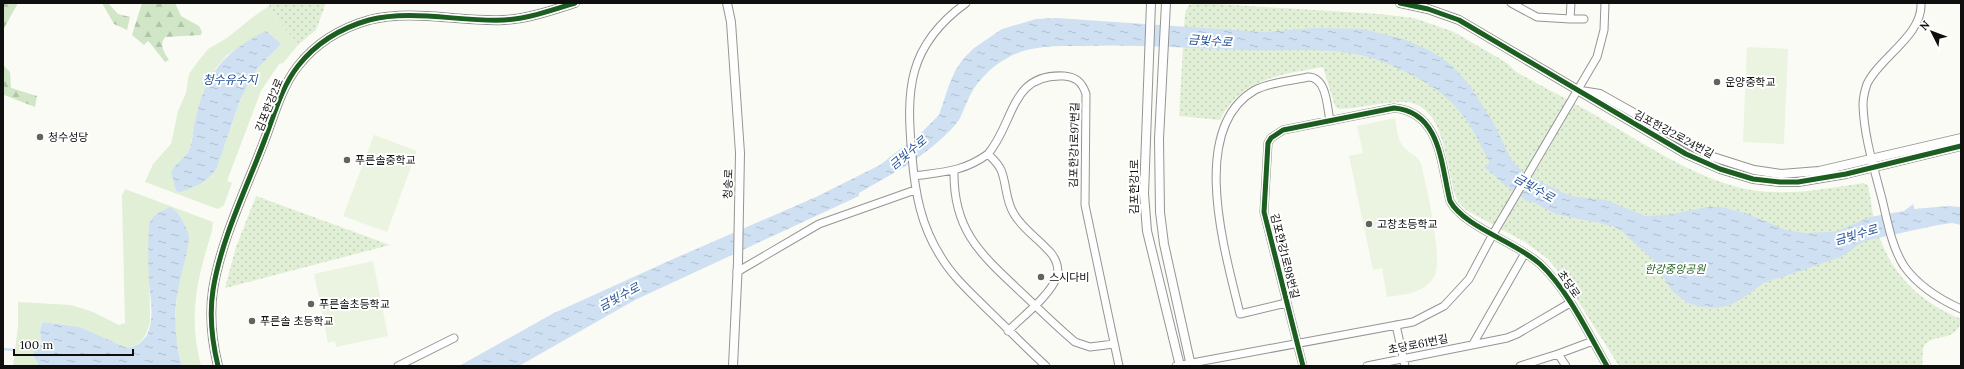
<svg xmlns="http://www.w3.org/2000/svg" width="1964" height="369" font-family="Lora,'Noto Sans KR',serif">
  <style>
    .grass { fill: #e1efd7; fill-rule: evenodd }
    .forest { fill: url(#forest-firs) }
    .park { fill: url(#park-dots) }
    .pitch { fill: #ebf4e0 }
    .water { fill: url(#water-ripples) }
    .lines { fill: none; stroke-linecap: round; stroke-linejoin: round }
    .stream { stroke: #cee0f2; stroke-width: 2.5 }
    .minor-casing { stroke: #959593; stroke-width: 9 }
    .tertiary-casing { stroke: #959593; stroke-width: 10 }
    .minor { stroke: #fefefe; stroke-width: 7 }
    .tertiary { stroke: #fefefe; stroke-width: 8 }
    .cycleway-casing { stroke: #fff; stroke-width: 8 }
    .cycleway { stroke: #1b5e20; stroke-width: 5 }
    .poi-dot { fill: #626260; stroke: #fff; stroke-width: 1.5 }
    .labels { text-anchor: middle; stroke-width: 4; stroke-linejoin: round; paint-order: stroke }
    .poi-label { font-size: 11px; fill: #0f0f0f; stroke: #fff; text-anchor: start }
    .street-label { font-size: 11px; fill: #0f0f0f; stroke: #fff }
    .park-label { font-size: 11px; font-style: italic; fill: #276125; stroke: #fff }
    .water-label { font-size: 12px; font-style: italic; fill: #235196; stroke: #fff }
  </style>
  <defs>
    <pattern id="forest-firs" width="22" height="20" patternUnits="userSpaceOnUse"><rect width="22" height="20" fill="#d1e6c6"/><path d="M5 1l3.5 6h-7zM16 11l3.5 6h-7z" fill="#b2c4a9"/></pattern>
    <pattern id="park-dots" width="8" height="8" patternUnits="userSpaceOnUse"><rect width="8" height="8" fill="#e1efd7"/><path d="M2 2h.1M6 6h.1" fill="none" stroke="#c0ccb7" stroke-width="1.8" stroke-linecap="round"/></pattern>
    <pattern id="water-ripples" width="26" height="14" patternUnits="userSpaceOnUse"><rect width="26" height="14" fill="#cee0f2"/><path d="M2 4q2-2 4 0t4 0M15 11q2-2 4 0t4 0" fill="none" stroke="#b0bfce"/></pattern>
  </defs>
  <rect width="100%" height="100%" fill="#fbfbf5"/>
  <path class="grass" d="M269,6l7,13 23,25 -16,19 -4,1 -18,27 -34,90 5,2 -8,22 -6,4 -3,-1 -70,-26 8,-18 18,-20 7,-33 8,-18 3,-19 7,-10 12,-15 19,-11 26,-21zM263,33l18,11 -24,25 -17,31 -23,68 -7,9 -16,10 -23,-17 12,-11 7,-11 8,-38 18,-42 11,-13z
    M125,189l88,33 -1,9c-15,49 -24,84 -11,135h-19l-6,-28 -1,-16 2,-31 11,-50 -2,-13 -2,-4 -35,6 1,92c-3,13 -9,24 -23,26l-47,-21 -37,-5 -3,13 1,9 -7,5 -1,7 5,7v3h-25l5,-39v-25l53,3 22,7 26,13 6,-2 -3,-127z"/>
  <path class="forest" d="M3,3h15l-15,27z
    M102,3h6l10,11 12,3 -3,13 -13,-6z
    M142,3h33l6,13 18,10 3,6 -1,3 -36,2c-6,8 -1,15 4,23l-4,2 -15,-19 -2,-2 -4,4 -12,-10z
    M3,65l7,7 1,16 26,8 -2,11 -31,-12z"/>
  <path class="park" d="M271,3h55l-10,27 -17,14 -23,-25 -7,-13z
    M1201,3l178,11 35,4 40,14 53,31 8,8c24,14 49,26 73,40 49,28 107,69 163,79 38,6 74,-1 112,-7l5,2c3,13 4,27 7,39 14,48 41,76 86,95 -2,24 -30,14 -37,27 -2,5 -1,14 -2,20h-303l-56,-89 -15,-18 -23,-17 -59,-32 -8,-8c-13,-29 -10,-100 -55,-100 -21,0 -42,6 -64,7l-3,-2 -2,-4 -11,-36c-43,8 -82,11 -103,53l-41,-4 6,-103 4,-8z
    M256,196l134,49 -165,43 11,-41z"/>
  <path class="pitch" d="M1747,47l41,2 -4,95 -41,-2z
    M1395,118c2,9 2,21 8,28 5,7 15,9 18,18 5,20 23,97 13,113 -9,16 -31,18 -47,20l-5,-29 -9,2 -24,-114 14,-3 -6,-27z
    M374,135l43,16 -30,81 -44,-16z
    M373,261l15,75 -52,11 -1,-6 -7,2 -14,-69z"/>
  <path class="water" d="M1056,18l207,14 53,-4 47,1 40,10 26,11 21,14 10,10 10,12 23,36 18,37 9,10 17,11 29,14 10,3 30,3 39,16 23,-1 39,-8h15l26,7 38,16 19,3 24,-1 9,-1 32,-14 34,-6 9,-7 1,5 34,-3 13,1v18l-9,-2 -14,2 -74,16 -23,16 -77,26 -24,17 -13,6 -12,2 -15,-1 -14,-5 -13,-10 -21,-33 -29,-27 -10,-6 -57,-12 -23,-12 -6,-1 -22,-16 -21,-18 6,-4c-9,-17 -17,-36 -30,-51 -19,-24 -49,-39 -77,-50 -42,-18 -97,-10 -143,-12 -53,-2 -106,-6 -159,-4 -25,0 -49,-1 -72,11 -19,10 -34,26 -42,45 -4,8 -6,17 -12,23 -26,30 -63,49 -96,68v3l-224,104 -116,66h-60l95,-53 117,-53 145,-63 64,-32 43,-34 16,-16 10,-30 6,-14 8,-12 11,-11 28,-19 34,-10z
    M266,31l15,13 -24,25 -17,31 -23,68c-9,14 -22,19 -37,24l-4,-1 -5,-20c5,-8 15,-13 19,-23 3,-9 3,-18 5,-27 11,-47 27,-68 71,-90z
    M170,207c9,4 16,19 19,29 -1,18 -8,36 -11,54 -5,25 -3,51 4,76h-144v-3l-5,-7 1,-7 7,-5 -1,-13 3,-9 37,5 47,21c8,-1 15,-5 20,-13 8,-16 3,-38 2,-55 -1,-18 -1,-37 0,-55 3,-11 12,-13 21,-18z"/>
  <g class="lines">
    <path class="stream" d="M3,349l11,1"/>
    <defs>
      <path id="minor" d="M966,3c-59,43 -60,87 -54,153 3,37 9,70 29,101 12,20 30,36 46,52 20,19 39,39 59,57
        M1511,3l26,14 33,2 1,-16
        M1921,3c2,32 -41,54 -54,81 -2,6 -4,15 -4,21 1,33 12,66 20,98 5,21 9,44 21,63 14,20 35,33 57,43
        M1570,19h14
        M988,154c27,-32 22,-81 76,-78 12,1 18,6 22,18l-1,111 34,161
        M954,171c-1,61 28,84 69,123 17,16 34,33 52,48l15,5 24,-3
        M914,176c29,-4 49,-4 74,-22 5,5 10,9 13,16 6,14 4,30 13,44 8,14 22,23 33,35 7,6 13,17 10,27 -6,19 -35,41 -49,55
        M737,272l82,-48 96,-34
        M1286,303l-46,11c-14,-59 -53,-185 15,-224 15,-8 36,-9 53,-13 19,0 19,30 22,44
        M1396,325l9,41
        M1473,344l52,-91
        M398,366l56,-28
        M1176,366l237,-44 31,-16 25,-27 24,-45 104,-177 7,-27 1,-27
        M1303,366l-39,-154 4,-69 3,-5 12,-8 111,-22c47,4 47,57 56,93 14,26 66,41 90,63 28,26 48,69 67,102
        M1367,366l140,-28 10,-4 53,-31
        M1520,366l38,-12
        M1566,366l-8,-12 35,-13"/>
      <path id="tertiary" d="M727,3l4,19 9,131 -2,109 -5,104
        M1151,3l-7,191 3,37 33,135
        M1166,3l-7,136 1,73 4,32 27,122
        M1400,3l28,6 31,11 227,134 34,15 33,10 27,3h18l48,-8 115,-28
        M1581,91l19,3 110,62 44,14 27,4 38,-3 142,-33
        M218,366c-6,-25 -9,-50 -5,-76 8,-51 34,-103 52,-151 9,-24 17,-53 33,-73 18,-23 43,-38 71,-46 43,-11 91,2 135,0 23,-1 49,-10 71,-17"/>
    </defs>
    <use href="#minor" class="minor-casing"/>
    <use href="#tertiary" class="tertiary-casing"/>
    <use href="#minor" class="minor"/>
    <use href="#tertiary" class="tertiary"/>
    <defs>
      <path id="cycleway" d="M1400,3l28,6 31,11 227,134 34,15 33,10 27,3h18l48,-8 115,-28
        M218,366c-6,-25 -9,-50 -5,-76 8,-51 34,-103 52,-151 9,-24 17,-53 33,-73 18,-23 43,-38 71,-46 43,-11 91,2 135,0 23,-1 49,-10 71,-17
        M1303,366l-39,-154 4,-69 3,-5 12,-8 111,-22c47,4 47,57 56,93 14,26 66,41 90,63 28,26 48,69 67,102"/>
    </defs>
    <use href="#cycleway" class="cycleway-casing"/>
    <use href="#cycleway" class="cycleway"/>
  </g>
  <g class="poi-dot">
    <circle cx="1717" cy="82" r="4"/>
    <circle cx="40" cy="137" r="4"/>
    <circle cx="347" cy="160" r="4"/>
    <circle cx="1369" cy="224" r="4"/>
    <circle cx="1041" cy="277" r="4"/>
    <circle cx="311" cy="304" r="4"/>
    <circle cx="252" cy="321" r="4"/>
  </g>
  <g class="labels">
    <g class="poi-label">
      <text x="1725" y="86">운양중학교</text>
      <text x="48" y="141">청수성당</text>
      <text x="355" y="164">푸른솔중학교</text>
      <text x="1377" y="228">고창초등학교</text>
      <text x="1049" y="281">스시다비</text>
      <text x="319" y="308">푸른솔초등학교</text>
      <text x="260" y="325">푸른솔 초등학교</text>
    </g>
    <g class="street-label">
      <text transform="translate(269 105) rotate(-68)" y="4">김포한강2로</text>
      <text transform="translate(1674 134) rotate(28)" y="4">김포한강2로24번길</text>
      <text transform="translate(1074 145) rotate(-89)" y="4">김포한강1로97번길</text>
      <text transform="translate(728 184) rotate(-88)" y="4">청송로</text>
      <text transform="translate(1134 187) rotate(-90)" y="4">김포한강1로</text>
      <text transform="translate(1285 256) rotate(76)" y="4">김포한강1로98번길</text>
      <text transform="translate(1569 284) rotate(55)" y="4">초당로</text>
      <text transform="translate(1418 344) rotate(-11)" y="4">초당로61번길</text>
    </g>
    <g class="park-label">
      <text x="1675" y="273">한강중앙공원</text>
    </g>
    <g class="water-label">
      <text transform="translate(1210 41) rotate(4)" y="4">금빛수로</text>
      <text x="230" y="84">청수유수지</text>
      <text transform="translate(908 153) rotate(-40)" y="4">금빛수로</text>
      <text transform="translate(1534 188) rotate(30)" y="4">금빛수로</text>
      <text transform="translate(1856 235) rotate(-16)" y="4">금빛수로</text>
      <text transform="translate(619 297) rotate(-28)" y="4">금빛수로</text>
    </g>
  </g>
  <rect width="1964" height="369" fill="none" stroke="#0f0f0f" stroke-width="8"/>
  <g transform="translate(1932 32) rotate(312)" stroke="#ffffff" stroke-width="3" paint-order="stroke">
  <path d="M0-3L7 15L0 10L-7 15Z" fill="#0f0f0f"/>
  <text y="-6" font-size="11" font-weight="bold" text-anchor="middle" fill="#0f0f0f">N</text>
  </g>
  <path d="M14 349v6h119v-6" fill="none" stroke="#0f0f0f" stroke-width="2"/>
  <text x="20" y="349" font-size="12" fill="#0f0f0f" stroke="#ffffff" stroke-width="3" paint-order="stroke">100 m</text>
</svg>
